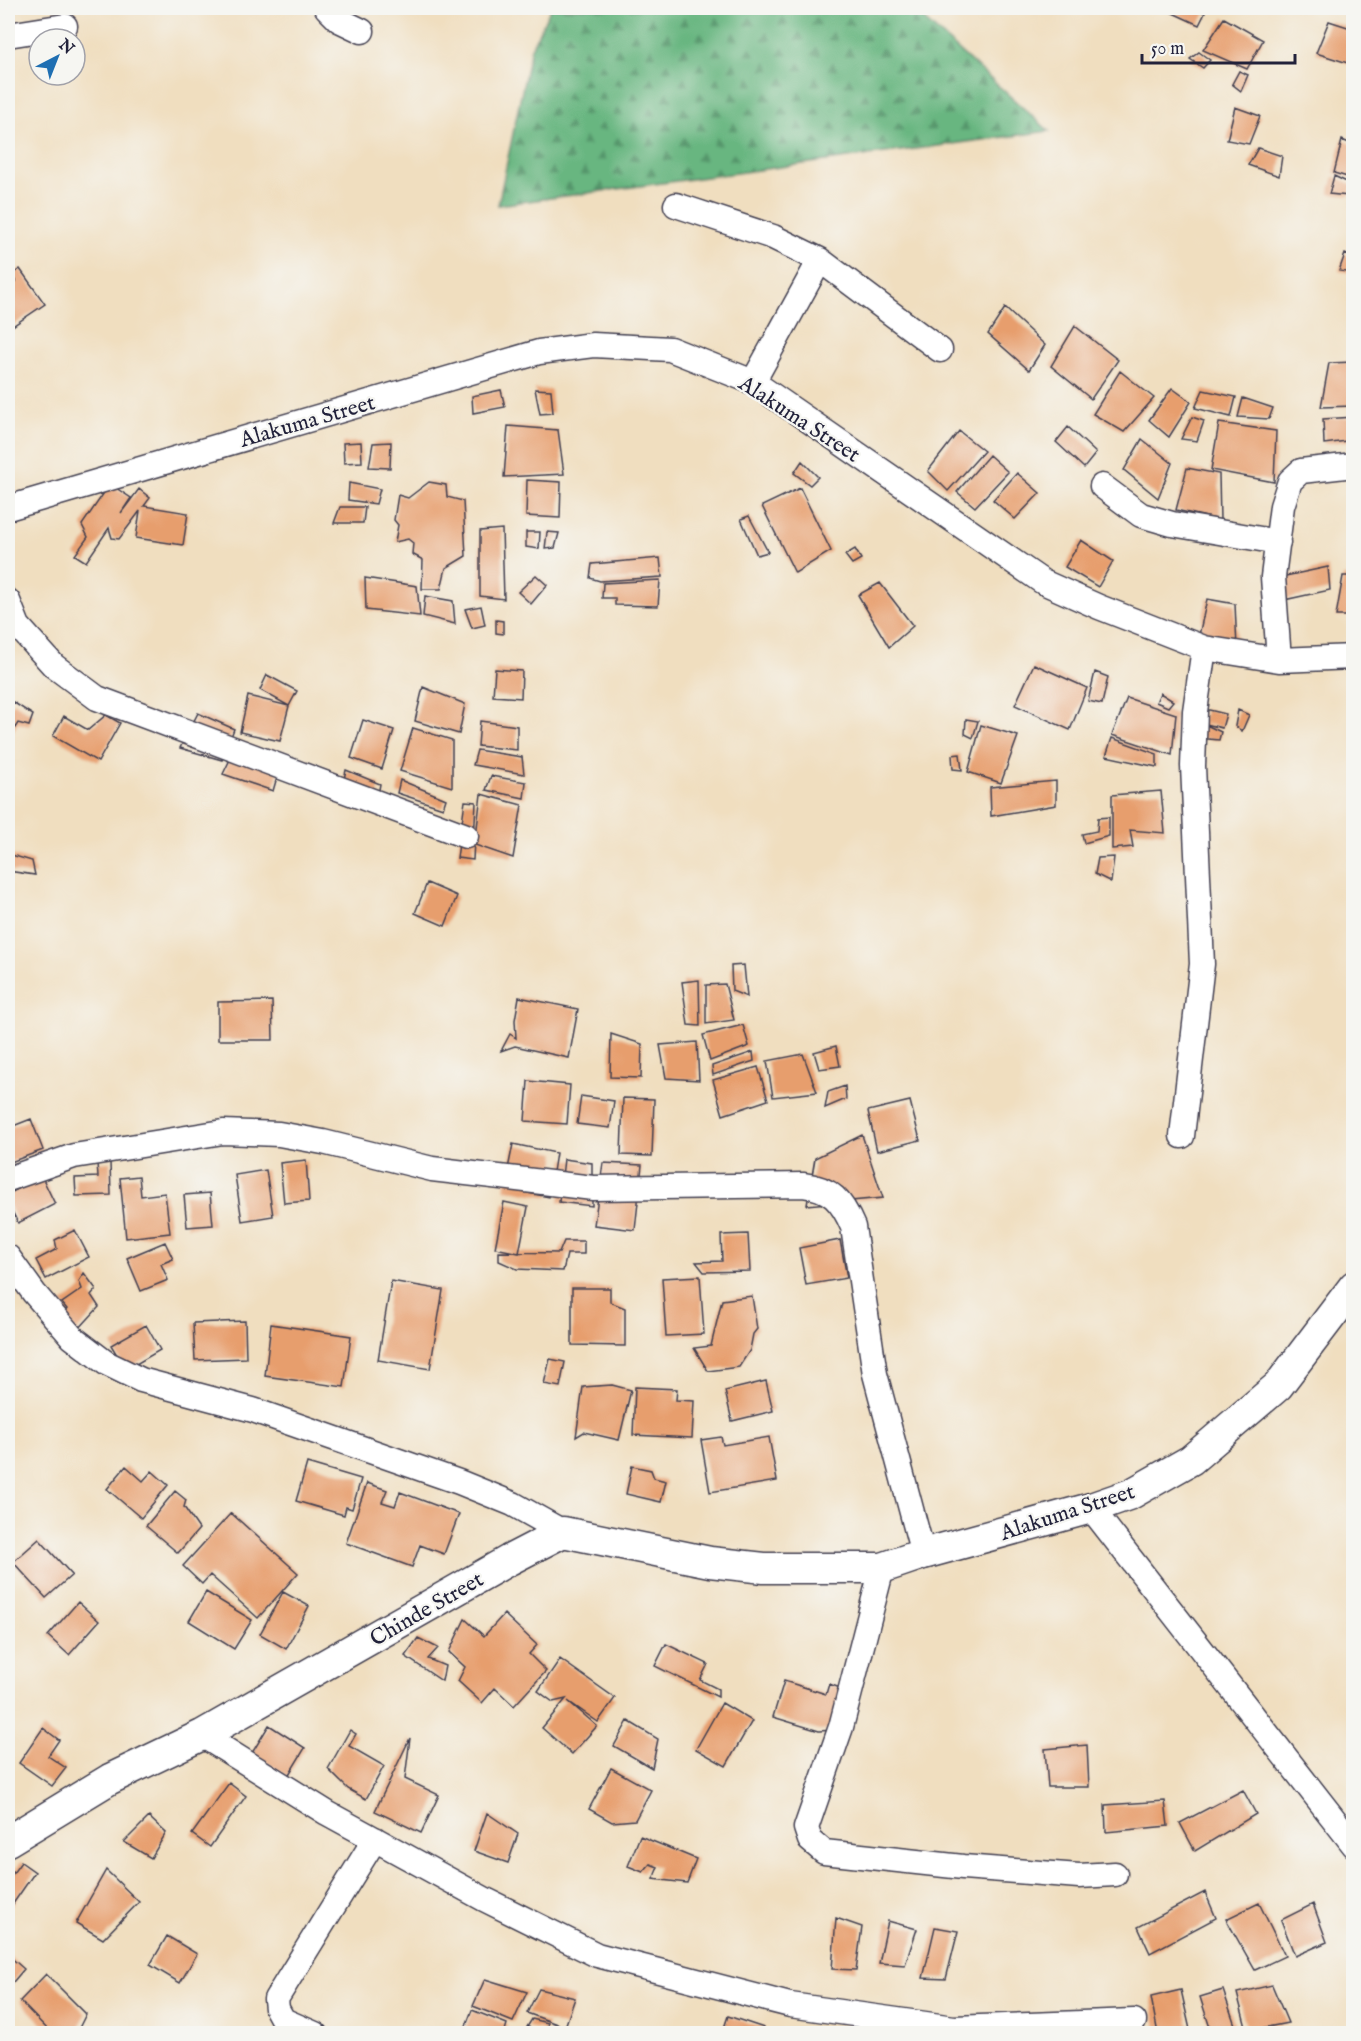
<svg xmlns="http://www.w3.org/2000/svg" width="1361" height="2041" font-family="'IM FELL English',serif">
  <style>
    .forest { fill: url(#forest-firs); stroke: #446c5e; stroke-width: 1.5 }
    .building { fill: #e79e6d }
    .lines { fill: none; stroke-linecap: round; stroke-linejoin: round }
    .minor-casing { stroke: #413e4f; stroke-width: 27 }
    .tertiary-casing { stroke: #413e4f; stroke-width: 33 }
    .minor { stroke: #fff; stroke-width: 24 }
    .tertiary { stroke: #fff; stroke-width: 30 }
    .labels { text-anchor: middle; stroke-width: 4.5; stroke-linejoin: round; paint-order: stroke }
    .street-label { font-size: 22px; fill: #22223b; stroke: #f6f6f2 }
  </style>
  <defs>
    <pattern id="forest-firs" width="22" height="20" patternUnits="userSpaceOnUse" patternTransform="scale(1.5)"><rect width="22" height="20" fill="#67b680"/><path d="M5 1l3.5 6h-7zM16 11l3.5 6h-7z" fill="#54946a"/></pattern>
  </defs>
  <rect width="100%" height="100%" fill="#f6f6f2"/>
  <filter id="ink" filterUnits="userSpaceOnUse"><feTurbulence type="fractalNoise" baseFrequency=".0167" numOctaves="2"/><feDisplacementMap in="SourceGraphic" scale="12" xChannelSelector="R" yChannelSelector="G"/><feConvolveMatrix kernelMatrix="1 2 1 2 8 2 1 2 1" color-interpolation-filters="sRGB"/></filter>
  <filter id="wash" filterUnits="userSpaceOnUse"><feTurbulence type="fractalNoise" baseFrequency=".008" numOctaves="4" result="noise"/><feDisplacementMap in="SourceGraphic" scale="24" xChannelSelector="R" yChannelSelector="G"/><feGaussianBlur stdDeviation="1.35" result="paint"/><feColorMatrix in="noise" values="0 0 0 0 0 0 0 0 0 0 0 0 0 0 0 0 0 1.4 0 .05"/><feComposite in="paint" operator="in"/></filter>
  <g filter="url(#wash)">
    <rect width="100%" height="100%" fill="#f0debf"/>
    <path class="forest" d="M551,8h360l138,123 -551,74 33,-157z"/>
    <g id="blocks">
      <path class="building" d="M1162,8h32l11,5 -6,12z
        M1224,18l39,22 -16,29 -44,-19z
        M1329,21l25,8v36l-38,-12z
        M1199,52l11,8 -7,8 -13,-9z
        M1239,71l9,4 -7,16 -9,-7z
        M1235,107l25,9 -11,28 -22,-4z
        M1342,140l12,5v34l-20,-6z
        M1258,148l24,8 -3,20 -31,-11z
        M1334,176l19,9 -4,11 -20,-2z
        M1345,254l9,4v15l-15,-2z
        M20,269l25,35 -37,25v-42l8,-6 -6,-5z
        M1005,308l40,37 -16,25 -41,-36z
        M1075,326l43,34 -27,39 -40,-33z
        M1354,362v44l-33,1 8,-44z
        M1120,371l34,27 -30,34 -31,-18z
        M1172,388l19,14 -22,35 -20,-17z
        M535,389l16,1 2,23 -13,1z
        M501,390l4,17 -32,6 -1,-17z
        M1203,390l33,7 -5,20 -36,-9z
        M1243,398l30,10 -4,11 -31,-2z
        M1192,417l12,4 -7,20 -16,-2z
        M1354,417v23l-30,4 -1,-25z
        M1219,423l57,8 -2,51 -63,-12z
        M508,426l50,4 6,44 -60,3z
        M1068,427l28,26 -12,15 -28,-26z
        M959,431l25,20 -36,40 -20,-20z
        M1142,439l30,24 -14,35 -34,-28z
        M361,442l1,20 -18,1 -1,-20z
        M391,442l-1,26 -21,-1 4,-24z
        M989,455l19,17 -33,35 -18,-15z
        M802,461l16,16 -8,8 -16,-12z
        M1187,468l32,6 1,46 -44,-10z
        M1017,473l23,20 -25,26 -22,-19z
        M527,480l34,2 -1,36 -34,-2z
        M429,482l17,3 1,12 16,4 3,55 -20,12 -5,21h-19l1,-29 -11,-6 1,-11 -5,-4 -13,3 3,-17 -4,-5 4,-25 10,3z
        M349,483l31,6 -4,15 -28,-4z
        M110,484l21,14 -10,15 18,-24 11,9 -6,8 44,7 -5,32 -47,-7 4,-27 -21,28 -7,-1 -3,-10 -23,34 -11,-7 13,-18 -6,-12z
        M800,488l31,63 -36,22 -33,-67z
        M340,507h25l-2,16h-29z
        M749,516l19,36 -11,3 -16,-36z
        M502,529l2,70 -24,-3v-65z
        M526,532h14l-1,17 -13,-2z
        M547,532l12,1 -4,15 -10,1z
        M1081,540l32,21 -15,26 -33,-20z
        M855,549l6,10 -9,5 -7,-9z
        M660,558l2,19 -62,4 -10,-3 2,-14z
        M1328,567l2,23 -46,10 -3,-23z
        M536,575l11,10 -16,19 -13,-12z
        M1343,576h11v40h-18z
        M365,578l52,8 3,30 -54,-6z
        M660,580l-2,26 -43,-1v-7h-13l1,-15z
        M880,583l33,43 -24,21 -31,-52z
        M425,596l28,5 2,23 -32,-8z
        M1207,599l28,5 2,44 -39,-8z
        M481,606l4,19 -13,3 -7,-19z
        M496,620l7,1v13l-7,-1z
        M1034,664l53,24 -17,42 -55,-25z
        M495,669l27,2 -1,27 -28,-2z
        M1095,672l13,5 -6,27 -14,-3z
        M267,675l30,16 -8,15 -29,-16z
        M423,687l42,17 -6,30 -44,-13z
        M1160,693l13,8 -5,6 -12,-5z
        M248,696l41,10 -9,35 -40,-9z
        M1127,698l49,16 -4,41 -60,-20z
        M13,702l20,13 -4,11 -11,-3 -10,16v-28z
        M1205,709l21,5 -4,14 -20,-5z
        M1238,710l11,5 -7,16 -7,-5z
        M198,713l36,16 -12,31 -42,-12z
        M106,715l14,8 -22,39 -45,-26 11,-20 24,14z
        M966,719l12,2 -5,17 -8,-4z
        M363,720l31,10 -12,39 -31,-11z
        M480,721l37,5v24l-39,-4z
        M1202,723l19,9 -2,8 -22,-2z
        M981,725l37,11 -17,47 -33,-11z
        M413,728l39,12v47l-52,-16z
        M1112,738l45,16v13l-51,-11z
        M239,741l43,19 -9,31 -50,-17z
        M477,750l45,7 2,17 -51,-9z
        M960,754l2,16 -9,-1 -1,-14z
        M346,770l34,14 -5,28 -35,-15z
        M491,776l35,6 -2,16 -38,-8z
        M400,780l46,19 -3,9 -46,-15z
        M1056,781v24l-65,11 -1,-29z
        M1161,791l4,42 -35,-3 3,17 -21,2v-54z
        M481,794l41,11 -9,53 -38,-13z
        M465,801l11,1 -3,58 -16,-2z
        M1109,817v19l-25,7 -2,-9 15,-3 1,-13z
        M8,854l24,7 3,14 -27,-4z
        M1114,857l-3,25 -16,-8 3,-16z
        M427,883l30,13 -12,30 -30,-13z
        M744,965l3,32 -15,-6 -1,-25z
        M699,980l1,46 -12,-1 -6,-43z
        M725,984l9,36 -28,4v-39z
        M519,997l59,12 -9,49 -54,-12 -14,5 9,-17 6,4 -1,-18z
        M272,1001l1,39h-55v-38z
        M743,1025l6,21 -39,15 -7,-26z
        M611,1034l31,10 -1,34 -31,-1z
        M697,1042l2,38 -33,-2 -6,-33z
        M836,1046l4,20 -21,3 -5,-17z
        M753,1052l1,9 -41,14 -1,-9z
        M803,1054l14,38 -44,5 -6,-36z
        M758,1067l10,33 -45,15 -10,-35z
        M528,1081l42,4 -3,39 -42,-3z
        M845,1086l1,13 -21,9 3,-16z
        M581,1096l33,5 -4,27 -33,-4z
        M623,1098l31,1 -2,57 -31,-1z
        M910,1101l10,39 -43,11 -9,-40z
        M31,1119l12,31 -35,13v-35z
        M862,1135l21,63 -76,7 8,-47z
        M513,1144l43,9 -7,44 -45,-8z
        M564,1159l28,4v43l-33,-4z
        M306,1160l3,41 -25,2 -4,-40z
        M110,1162l1,33 -35,1 -1,-18 23,-1 -1,-14z
        M603,1163l39,2 -7,65 -41,-5z
        M266,1170l7,46 -31,5 -7,-46z
        M139,1176l2,20 24,-3 5,40 -44,5 -6,-60z
        M42,1177l13,27 -37,19 -10,-20v-9z
        M210,1193l3,32 -26,2 -3,-32z
        M504,1202l24,5 -9,46 -24,-5z
        M75,1230l14,27 -43,22 -10,-19 21,-11 -2,-9z
        M748,1234l2,37 -46,1 -8,-10 26,-1 -1,-26z
        M840,1240l7,38 -41,7 -7,-37z
        M564,1241h20v13h-17l-4,17 -46,-2 -18,-8v-9l60,1z
        M165,1242l8,17 -12,5 7,16 -27,11 -14,-33z
        M84,1273l12,16 -5,6 8,12 -23,25 -14,-20 5,-3 -5,-6 20,-14 -3,-8z
        M700,1276l4,58 -38,2 -4,-58z
        M391,1281l52,9 -13,79 -52,-9z
        M572,1288h38v14l15,6v38l-53,-1z
        M752,1296l5,33 -4,5 -3,16 -11,17 -31,4 -14,-23 17,-2 11,-46z
        M245,1321l1,37 -51,2 -2,-37z
        M271,1324l80,12 -7,51 -79,-11z
        M146,1325l14,25 -34,20 -15,-25z
        M550,1359l15,3 -5,25 -16,-3z
        M766,1381l7,30 -41,10 -7,-30z
        M612,1385l19,5 -12,50 -35,-8 -8,5 7,-50z
        M635,1387l42,2 -1,11 18,1 -2,37 -59,-3z
        M721,1437l2,8 46,-8 8,44 -67,11 -9,-52z
        M307,1463l54,16 -9,30 -6,-2 -2,8 -48,-14z
        M126,1466l17,15 9,-10 16,14 -27,33 -34,-29z
        M632,1466l19,4 3,8 12,3 -5,21 -35,-8z
        M367,1483l20,7 -5,12 13,4 5,-14 59,22 -15,40 -24,-9 -8,22 -66,-24z
        M175,1491l11,9 -2,7 15,22 -21,24 -32,-27z
        M231,1513l67,60 -40,45 -48,-43 -8,9 -19,-18z
        M39,1539l33,36 -26,23 -33,-36z
        M206,1592l46,28 -18,29 -45,-28z
        M283,1592l26,14 -23,43 -26,-15z
        M78,1602l21,19 -30,34 -21,-19z
        M504,1614l33,31 -8,9 17,17 -32,35 -19,-18 -13,15 -24,-22 7,-14 -16,-15 16,-33 19,17z
        M418,1638l20,10 -10,11 17,7 -3,15 -37,-25z
        M666,1644l42,20 -8,16 18,9v8l-63,-31z
        M560,1659l55,39 -17,24 -30,-21 29,25 -25,28 -30,-26 24,-29 -13,3 -15,-11z
        M784,1681l42,13 3,-10 17,6 -12,40 -15,1 -46,-14z
        M722,1703l30,18 -26,45 -30,-17z
        M628,1721l30,18 -6,29 -38,-22z
        M269,1725l36,23 -17,28 -36,-23z
        M43,1728l16,12 -11,16 18,12 -14,18 -33,-23z
        M350,1730l6,4 -7,12 35,20 -18,33 -18,-10 -20,-20z
        M410,1738l-5,41 34,16 -18,38 -46,-22z
        M1087,1745l2,42h-41l-3,-38z
        M611,1768l40,22 -16,30 -23,2 -23,-13z
        M229,1783l17,13 -36,51 -18,-13z
        M1243,1790l13,24 -61,37 -15,-28z
        M1165,1801l3,25 -62,6 -1,-27z
        M487,1813l31,21 -10,29 -34,-12z
        M149,1817l17,16 -15,25 -27,-16z
        M640,1836l56,23 -9,24 -34,-4 5,-12 -8,-3 -7,8 -15,-6z
        M21,1862l14,10 -27,39v-31z
        M106,1870l33,32 -36,37 -27,-16z
        M1205,1892l11,26 -66,35 -12,-26z
        M1259,1903l26,53 -30,14 -29,-51z
        M1313,1904l14,38 -32,14 -14,-36z
        M836,1918l26,9 -6,43 -24,-1z
        M888,1921l29,8 -12,36 -26,-2z
        M935,1927l23,4 -12,48 -23,-1z
        M167,1936l30,18 -17,29 -30,-18z
        M8,1955l16,14 -16,19z
        M46,1974l40,40 -10,20h-24l-32,-33z
        M485,1979l42,13 -14,30 -40,-16z
        M1272,1985l16,38 -41,8 -10,-38z
        M539,1989l36,9 -10,29 -38,-14z
        M1181,1990l10,44h-33l-7,-37z
        M1223,1990l12,35 -15,9h-8l-12,-37z
        M472,2010l35,14 -3,10h-41z
        M728,2016l36,12 -1,6h-41z
        M532,2019l16,4 -2,8 -19,-4z"/>
    </g>
  </g>
  <g filter="url(#ink)">
    <use href="#blocks" fill-opacity="0" stroke="#413e4f" stroke-width="1.5"/>
    <g class="lines">
      <defs>
        <path id="minor" d="M327,8l12,12 23,11
          M8,35l57,-9
          M676,205l97,32 47,23 120,90
          M753,382l67,-122
          M1102,486l39,29 31,9 106,18
          M8,508l531,-156 54,-7 77,4 83,33 290,200 56,25 105,41 75,12 75,-3
          M8,601l10,25 36,40 43,32 369,138
          M1279,660l-6,-83 9,-71 8,-25 11,-10 53,-6
          M1182,1136l20,-172 -9,-198 2,-55 9,-63
          M8,1179l66,-23 149,-24 56,2 44,8 109,27 161,19 210,-3c28,3 39,16 50,42l22,147 48,180
          M8,1257l26,36 38,44 34,26 35,17 112,30 206,72 54,22 50,28
          M1091,1508l263,337
          M882,1568l-41,159 -35,101 4,12 14,12 139,15 116,9 36,-2
          M202,1735l125,78 157,86 113,56 193,50 164,23 180,-7
          M315,2034l-32,-14 -6,-11 -1,-10 99,-160"/>
        <path id="tertiary" d="M8,1841l102,-62 92,-44 307,-175 54,-28 147,30 54,6h118l41,-14 168,-46 40,-14 60,-34 87,-74 76,-100"/>
      </defs>
      <use href="#minor" class="minor-casing"/>
      <use href="#tertiary" class="tertiary-casing"/>
      <use href="#minor" class="minor"/>
      <use href="#tertiary" class="tertiary"/>
    </g>
  </g>
  <g class="labels">
    <g class="street-label">
      <text transform="translate(800 418) rotate(33)" y="8">Alakuma Street</text>
      <text transform="translate(307 420) rotate(-16)" y="8">Alakuma Street</text>
      <text transform="translate(1067 1511) rotate(-18)" y="8">Alakuma Street</text>
      <text transform="translate(426 1608) rotate(-30)" y="8">Chinde Street</text>
    </g>
  </g>
  <rect width="1361" height="2041" fill="none" stroke="#f6f6f2" stroke-width="30"/>
  <g transform="translate(57 57) rotate(42)"><circle r="28" fill="#f6f6f2" stroke="#a1a1a9" stroke-width="1.5"/>
  <path d="M0-4.5L10 22L0 15L-10 22Z" fill="#1f6fb2"/>
  <text y="-9" font-size="16" font-weight="bold" text-anchor="middle" fill="#22223b">N</text>
  </g>
  <path d="M1142 54v9h153v-9" fill="none" stroke="#22223b" stroke-width="3"/>
  <text x="1151" y="54" font-size="18" fill="#22223b" stroke="#f6f6f2" stroke-width="4.5" paint-order="stroke">50 m</text>
</svg>
